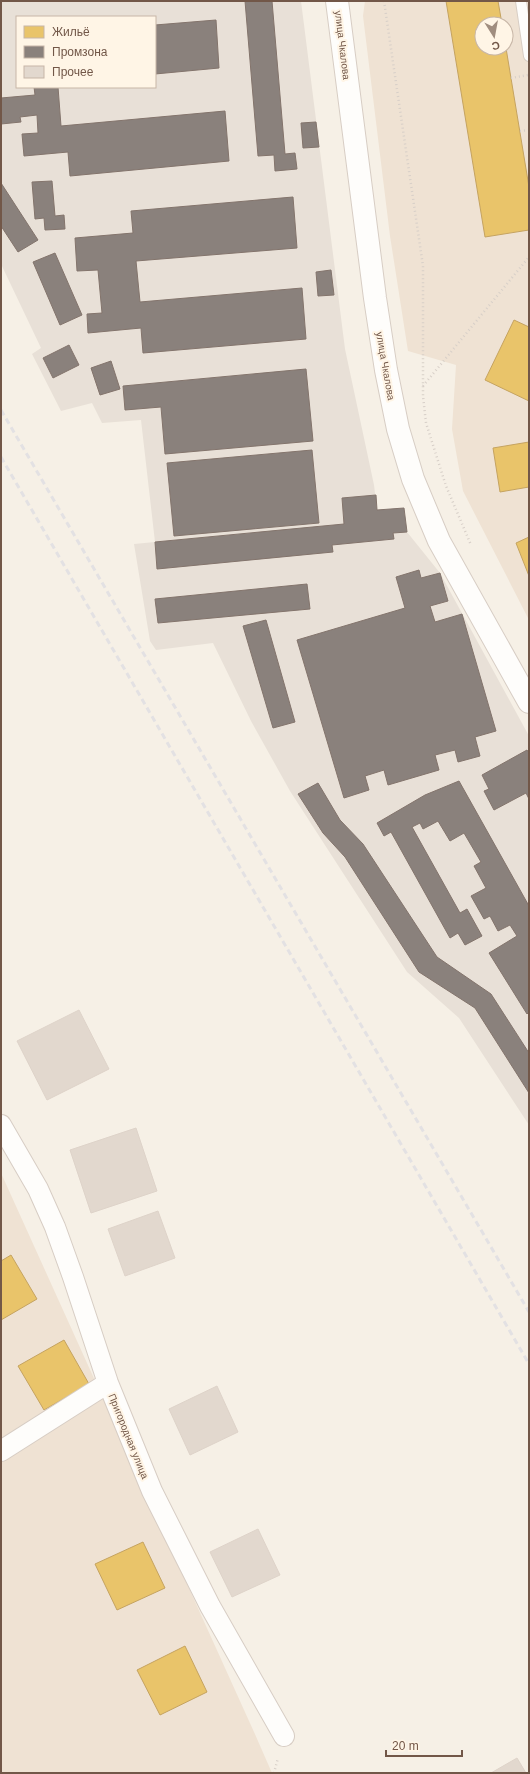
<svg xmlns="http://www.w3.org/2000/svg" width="530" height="1774" font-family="Helvetica,sans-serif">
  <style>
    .residential { fill: #efe2d3; fill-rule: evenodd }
    .industrial { fill: #e8e0d7; fill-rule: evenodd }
    .homes { fill: #e9c46a; stroke: #c5a360 }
    .industry { fill: #8a817c; stroke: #83746c }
    .building { fill: #e2d8ce; stroke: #ded3c9 }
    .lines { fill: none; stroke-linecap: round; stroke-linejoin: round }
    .service-casing { stroke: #d7cdc4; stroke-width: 12 }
    .minor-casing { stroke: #d7cdc4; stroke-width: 22 }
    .tertiary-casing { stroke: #d7cdc4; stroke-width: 24 }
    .path { stroke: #d7cfc8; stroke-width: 2.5; stroke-dasharray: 1 3; stroke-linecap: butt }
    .service { stroke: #fefdfb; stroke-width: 10 }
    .minor { stroke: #fefdfb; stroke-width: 20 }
    .tertiary { stroke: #fefdfb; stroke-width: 22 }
    .rail { stroke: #e3e1e3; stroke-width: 3; stroke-dasharray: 6 4; stroke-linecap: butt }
    .labels { text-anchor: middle; stroke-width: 4; stroke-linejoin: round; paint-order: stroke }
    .street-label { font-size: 10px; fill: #725748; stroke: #fff5e6 }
  </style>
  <rect width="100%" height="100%" fill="#f6f0e6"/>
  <path class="residential" d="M365,1h164v619l-66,-129 -11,-62 4,-64 -48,-14 -18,-115 -27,-220zM482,24h24v24h-24z
    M1,1173l253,559 18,41h-271z"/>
  <path class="industrial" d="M1,1h300l44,348 29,136 3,25 27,-2 3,24 33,41 89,163v389l-70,-107 -52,-46 -117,-181 -39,-70 -38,-78 -57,7 -6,-9 -16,-97 21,-2 -14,-122 -39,3 -10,-20 -31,8 -29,-57 9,-6 -40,-84zM17,17h138v70h-138z"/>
  <path class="homes" d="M446,1h52l4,23h-20v24h24l23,139v43l-44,7z
    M514,320l15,7v74l-44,-21z
    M529,442v45l-29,5 -7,-44z
    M529,537v39l-13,-33z
    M11,1255l26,44 -36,21v-59z
    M64,1340l25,44 -45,26 -26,-44z
    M143,1542l22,46 -48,22 -22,-46z
    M185,1646l22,46 -47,23 -23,-45z"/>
  <path class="industry" d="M245,1h27l13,153 10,-1 2,16 -22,2 -1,-16 -16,1z
    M216,20l3,48 -64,6v-49z
    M34,87h24l3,39 164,-15 4,50 -159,15 -2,-24 -44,4 -2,-22 16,-1 -1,-18 -17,2 1,5 -20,2v-26l34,-3z
    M316,122l3,25 -16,1 -2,-25z
    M52,181l3,35 9,-1 1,14 -20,1 -1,-12 -9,1 -3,-37z
    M1,183l37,57 -20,12 -17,-26z
    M293,197l4,51 -161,13 4,41 162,-14 4,51 -163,14 -2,-25 -53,5 -1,-19 15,-1 -4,-43 -21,1 -2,-33 58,-5 -2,-22z
    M55,253l27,62 -22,10 -27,-63z
    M331,270l3,25 -16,1 -2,-24z
    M69,345l10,20 -26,13 -10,-20z
    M111,361l9,28 -20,6 -9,-27z
    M306,369l7,72 -148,13 -4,-47 -36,3 -2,-24z
    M312,450l7,73 -145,13 -7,-73z
    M376,495l1,15 27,-2 3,24 -14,1 1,6 -62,6 1,7 -176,17 -2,-27 189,-18 -2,-26z
    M419,570l2,8 19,-5 8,28 -18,5 5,16 27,-8 34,117 -21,6 5,19 -22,6 -3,-12 -20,5 4,15 -51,15 -4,-15 -19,6 4,14 -25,8 -47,-158 108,-32 -9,-31z
    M307,584l3,25 -152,14 -3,-24z
    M266,620l29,102 -22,6 -30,-102z
    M527,750l2,3v46l-3,-6 -32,17 -10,-19 5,-2 -7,-14z
    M459,781l70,125v106l-2,2 -38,-61 28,-17 -7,-11 -12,6 -8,-15 -6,3 -13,-23 15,-8 -12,-22 7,-4 -17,-29 -14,8 -12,-20 -15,8 -3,-6 -8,4 48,86 7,-4 15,27 -17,9 -7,-12 -8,5 -59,-106 -7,4 -7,-13 48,-28z
    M318,783l22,37 23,24 74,113 54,37 38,59v40l-54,-85 -56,-36 -74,-115 -22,-24 -25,-39z"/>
  <path class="building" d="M79,1010l30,59 -62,31 -30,-59z
    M136,1128l21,63 -66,22 -21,-63z
    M158,1211l17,47 -50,18 -17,-47z
    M217,1386l21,46 -48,23 -21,-46z
    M258,1529l22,46 -48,22 -22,-45z
    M517,1758l9,15h-35z"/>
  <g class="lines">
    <defs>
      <path id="service" d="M521,1l8,55"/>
      <path id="minor" d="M1,1125l37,64 17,38 18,50 35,106 44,108 58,115 74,130
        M1,1451l107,-68"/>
      <path id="tertiary" d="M337,1l38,297 11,72 12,59 15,50 26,62 90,161"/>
    </defs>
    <use href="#service" class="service-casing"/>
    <use href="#minor" class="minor-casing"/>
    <use href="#tertiary" class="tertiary-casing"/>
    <path class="path" d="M384,1l39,265v130l3,27 20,63 25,59
      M511,78l17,-3
      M520,131l9,-1
      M423,386l106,-129
      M274,1773l4,-15"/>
    <use href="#service" class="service"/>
    <use href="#minor" class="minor"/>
    <use href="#tertiary" class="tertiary"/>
    <path class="rail" d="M1,410l528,902
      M1,457l528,907"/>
  </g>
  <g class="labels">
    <g class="street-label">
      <text transform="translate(343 45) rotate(83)" y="4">улица Чкалова</text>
      <text transform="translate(386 366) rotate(80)" y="4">улица Чкалова</text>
      <text transform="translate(129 1436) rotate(68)" y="4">Пригородная улица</text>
    </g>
  </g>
  <rect width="530" height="1774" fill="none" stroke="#725748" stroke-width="4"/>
  <rect x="16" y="16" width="140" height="72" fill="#fff5e6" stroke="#c7b6a7"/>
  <rect x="24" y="26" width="20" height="12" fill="#e9c46a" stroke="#c7b6a7"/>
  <text x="52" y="36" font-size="12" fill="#725748">Жильё</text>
  <rect x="24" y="46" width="20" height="12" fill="#8a817c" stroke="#c7b6a7"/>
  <text x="52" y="56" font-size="12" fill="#725748">Промзона</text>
  <rect x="24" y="66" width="20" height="12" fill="#e2d8ce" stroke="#c7b6a7"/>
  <text x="52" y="76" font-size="12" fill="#725748">Прочее</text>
  <g transform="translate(494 36) rotate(169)"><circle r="19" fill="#fff5e6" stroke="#c7b6a7"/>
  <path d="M0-3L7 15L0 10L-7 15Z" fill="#a08d7f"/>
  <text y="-6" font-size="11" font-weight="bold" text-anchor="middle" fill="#725748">С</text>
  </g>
  <path d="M386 1750v6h76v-6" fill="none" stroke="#725748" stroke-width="2"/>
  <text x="392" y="1750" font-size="12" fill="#725748" stroke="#fff5e6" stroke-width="3" paint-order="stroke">20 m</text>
</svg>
